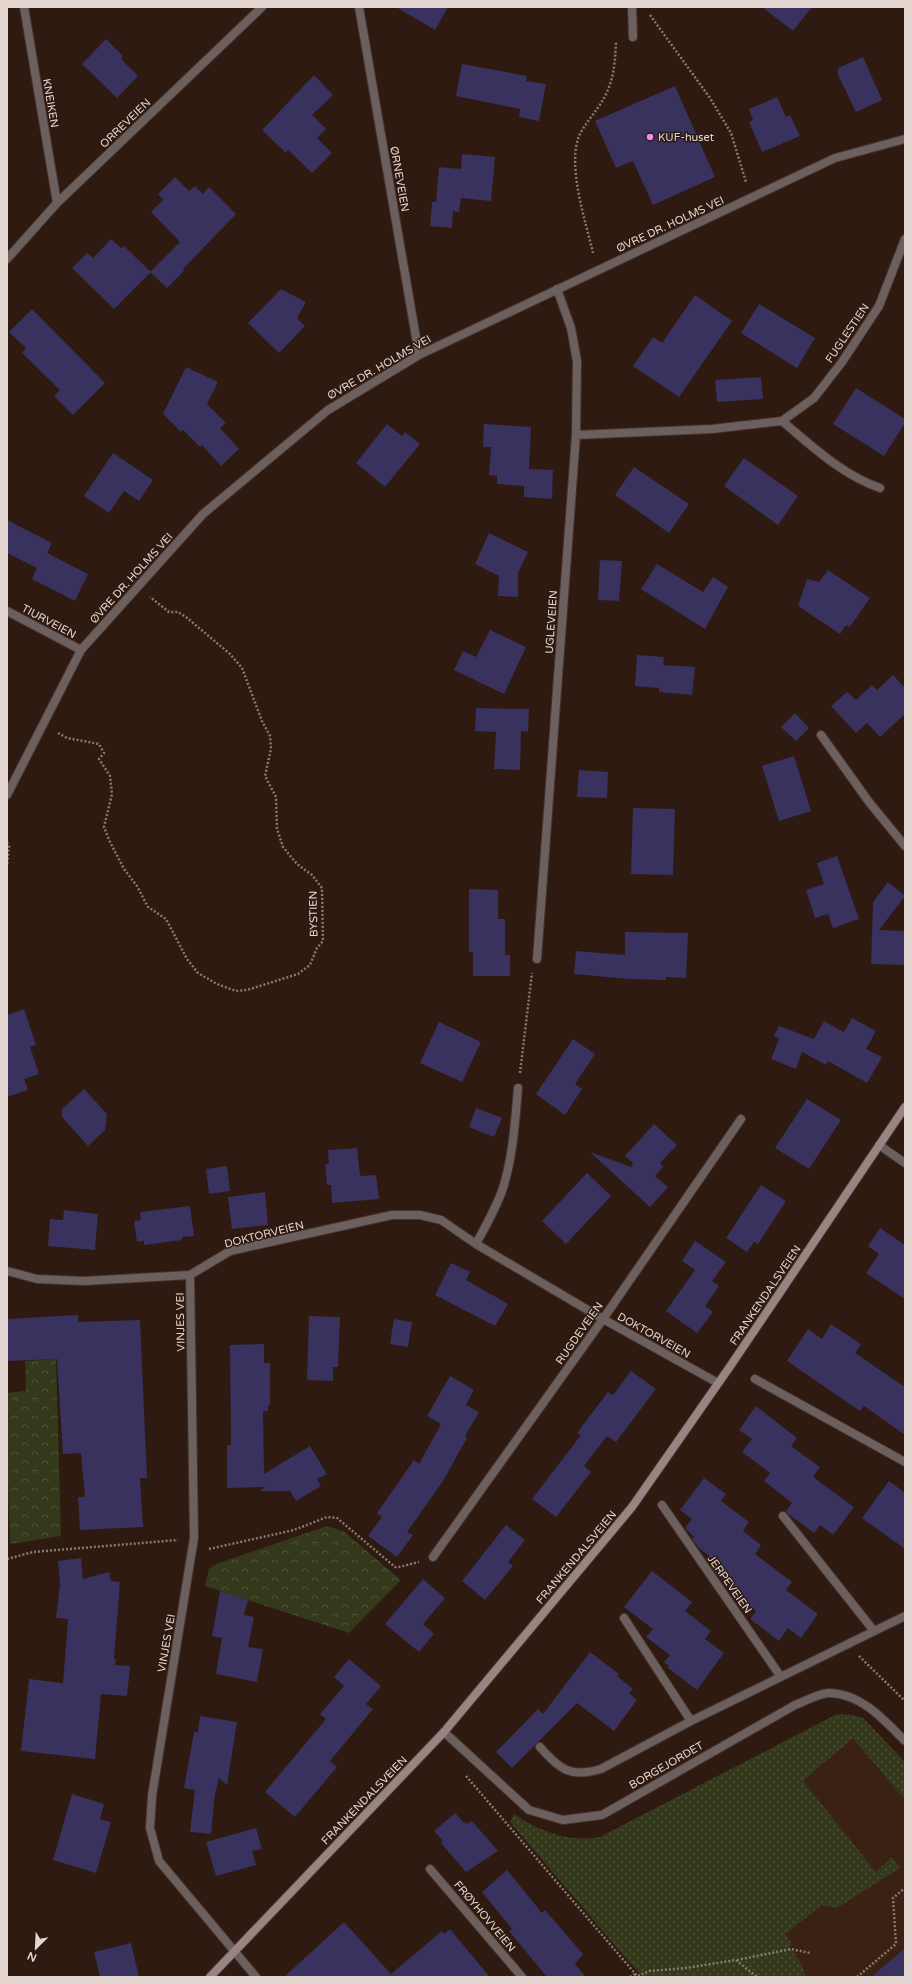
<svg xmlns="http://www.w3.org/2000/svg" width="912" height="1984" font-family="'Varela Round',sans-serif">
  <style>
    .built { fill: #3b2113 }
    .grass { fill: url(#grass-dots) }
    .park { fill: url(#park-crowns) }
    .building { fill: #39315e }
    .lines { fill: none; stroke-linecap: round; stroke-linejoin: round }
    .lane-casing { stroke: #47342b; stroke-width: 10 }
    .street-casing { stroke: #47342b; stroke-width: 10 }
    .secondary-casing { stroke: #47342b; stroke-width: 10 }
    .path { stroke: #8a7971; stroke-width: 2.5; stroke-dasharray: 2 2; stroke-linecap: butt }
    .lane { stroke: #6c605e; stroke-width: 8 }
    .street { stroke: #6c605e; stroke-width: 8 }
    .secondary { stroke: #988482; stroke-width: 8 }
    .poi-dot { fill: #f389f1; stroke: #2e1a10; stroke-width: 1.5 }
    .labels { text-anchor: middle; stroke-width: 3; stroke-linejoin: round; paint-order: stroke }
    .street-label { font-size: 11px; fill: #e4d6d0; stroke: #2e1a10 }
    .poi-label { font-size: 11px; fill: #e4d6d0; stroke: #2e1a10; text-anchor: start }
  </style>
  <defs>
    <pattern id="grass-dots" width="8" height="8" patternUnits="userSpaceOnUse"><rect width="8" height="8" fill="#33391a"/><path d="M2 2h.1M6 6h.1" fill="none" stroke="#50553a" stroke-width="1.8" stroke-linecap="round"/></pattern>
    <pattern id="park-crowns" width="20" height="18" patternUnits="userSpaceOnUse"><rect width="20" height="18" fill="#33391a"/><path d="M2 6a3 3 0 1 1 6 0M12 15a3 3 0 1 1 6 0" fill="none" stroke="#50553a"/></pattern>
  </defs>
  <rect width="100%" height="100%" fill="#2e1a10"/>
  <path class="built" d="M851,1732l54,41v204h-147l39,-193z"/>
  <path class="grass" d="M837,1714l16,1 10,3 42,44v38l-52,-62 -50,43 73,91 16,-15 8,11 -63,40 -15,-3 -37,29 6,9v6l10,14 5,14h-164l-132,-155 4,-8c24,17 56,29 86,23z"/>
  <path class="park" d="M56,1359l5,177 -51,8 -3,-78v-73l19,-2 -1,-30z
    M327,1526l16,5 58,49 -52,53 -144,-47 4,-17 7,-5z"/>
  <path class="building" d="M396,7h52l-13,23z
    M762,7h50l-19,24z
    M106,39l17,17 -2,3 17,17 -21,22 -35,-34z
    M863,57l19,43 -26,12 -18,-37v-7z
    M462,64l65,12 -1,5 20,3 -7,37 -20,-4 1,-8 -64,-13z
    M314,75l19,20 -21,20 14,14 -9,9 15,15 -20,20 -24,-23 -2,3 -24,-23z
    M675,86l40,91 -62,28 -20,-44 -17,7 -21,-47z
    M777,97l9,20 4,-2 10,21 -38,16 -13,-30 4,-2 -4,-11z
    M462,154l33,3 -4,44 -30,-3 -2,14 -6,-1 -1,17 -22,-2 2,-24h4l3,-35 22,2z
    M175,177l14,14 6,-5 8,8 6,-7 27,27 -53,55 1,2 -17,17 -17,-16 30,-30 -29,-30 12,-12 -5,-6z
    M111,239l10,9 3,-2 27,26 -37,37 -42,-41 15,-15 6,5z
    M281,289l25,13 -9,16 8,8 -26,27 -31,-30z
    M695,295l37,26 -53,76 -46,-31 20,-29 9,6z
    M759,304l56,34 -18,30 -56,-35z
    M32,309l73,74 -32,32 -19,-19 6,-6 -38,-37 4,-5 -17,-16z
    M186,367l32,15 -11,22 19,19 -6,5 19,21 -18,17 -19,-21 -2,2 -17,-17 -2,2 -18,-18z
    M761,377l2,22 -46,3 -2,-22z
    M856,388l49,31v4l-21,33 -51,-32z
    M387,424l15,12 3,-4 15,12 -35,43 -29,-24z
    M484,424l47,3 -2,42 24,1 -1,29 -28,-2v-11l-27,-2v-8l-8,-1 2,-28h-8z
    M113,453l40,27 -14,21 -15,-10 -15,22 -25,-17z
    M744,458l54,38 -20,29 -54,-39z
    M634,467l55,37 -20,29 -54,-38z
    M7,520l45,23 -5,10 41,21 -13,27 -43,-22 5,-11 -30,-15z
    M489,533l39,19 -10,21v24l-20,-1 1,-20 -24,-12z
    M600,560l22,1 -3,40 -21,-1z
    M657,564l46,28 10,-15 15,10 -23,42 -64,-40z
    M828,570l42,28 -20,29 -4,-2 -6,9 -42,-28 9,-27 12,3z
    M490,630l36,17 -22,47 -50,-24 9,-19 13,6z
    M637,655l27,2 -1,8 32,2 -3,28 -33,-3v-4l-24,-2z
    M893,675l12,13v26l-25,23 -13,-14 -11,10 -25,-27 16,-14 9,8 16,-15 5,5z
    M476,708l53,1 -1,23 -7,-1 -1,39 -26,-1 2,-37 -21,-1z
    M795,713l14,15 -13,13 -15,-14z
    M794,756l17,55 -32,10 -17,-55z
    M579,770l29,2 -1,26 -30,-1z
    M633,808l42,1 -2,66 -42,-1z
    M837,856l22,63 -26,9 -5,-14 -13,4 -9,-28 18,-6 -7,-21z
    M888,882l17,14 -26,34 26,1v34l-34,-1 2,-62z
    M469,889l29,1v29h7v36h5v21h-37v-24h-4z
    M625,932l63,1 -2,45 -20,-1v3l-37,-1 -55,-5 2,-23 49,4z
    M24,1009l12,36 -6,2 9,27 -15,5 4,11 -21,7v-82z
    M852,1018l24,13 -10,18 16,8 -15,26 -39,-22 -2,4 -24,-13 -6,17 -25,-10 8,-20 -5,-3 5,-10 35,13 10,-18 20,11z
    M439,1022l42,20 -19,40 -42,-19z
    M573,1039l22,15 -20,30 7,5 -17,26 -29,-21z
    M84,1089l23,25 -2,16 -17,16 -26,-29v-8z
    M807,1099l34,21 -32,49 -34,-21z
    M476,1108l26,10 -8,19 -25,-10z
    M654,1124l23,21 -17,18 3,4 -8,9 13,11 -18,20 -60,-55 41,15 2,-4 -8,-7z
    M357,1148l3,28 16,-1 3,24 -47,4 -1,-18h-4l-2,-21h4l-1,-14z
    M227,1166l3,25 -21,3 -3,-25z
    M587,1173l24,23 -45,48 -24,-23z
    M761,1185l25,16 -28,43 -4,-2 -7,10 -21,-14z
    M265,1192l3,33 -36,4 -4,-32z
    M190,1206l4,30 -12,1v3l-38,5v-4l-7,1 -3,-21 7,-1 -1,-8z
    M64,1210l34,4 -3,36 -47,-4 2,-27 13,1z
    M880,1228l25,17v54l-39,-26 13,-19 -11,-8z
    M695,1241l31,21 -14,19 7,5 -14,20 8,6 -16,21 -31,-22 29,-41 -13,-9z
    M451,1263l19,9 -4,8 42,24 -13,22 -60,-31z
    M78,1315v7l62,-2 7,158h-7l3,49 -63,3 -2,-33h7l-4,-44 -18,1 -6,-95 -50,2v-42z
    M309,1316l31,1 -2,50h-5v14l-26,-1z
    M394,1319l18,3 -4,25 -18,-3z
    M831,1324l30,20 -6,9 50,34v48l-41,-29 -4,5 -73,-50 21,-32 14,10z
    M264,1344v19h6v42h-2v6h-5l1,63 46,-28 17,28 -10,5 4,7 -25,15 -6,-10h-30l5,-4 -38,1v-43h4l-1,-100z
    M631,1371l25,18 -40,53 -9,-6 -23,30 7,6 -35,45 -24,-18 49,-64 -4,-2 31,-41 5,3z
    M450,1376l24,14 -8,15 13,7 -14,24 2,2 -24,43 -36,51 6,3 -16,22 -29,-21 14,-19 -5,-4 37,-53 5,4 22,-40 -14,-8z
    M756,1406l41,32 -6,8 29,21 -7,10 41,30 -21,28 -13,-10 -6,8 -26,-19 -2,-3 6,-8 -28,-22 6,-8 -28,-21 10,-13 -13,-9z
    M704,1478l22,16 -5,7 28,21 -6,9 18,14 -6,9 37,28 -6,8 32,24 -17,24 -13,-10 -9,13 -29,-22 6,-8 -28,-22 3,-4 -14,-10 -6,-8 2,-2 -7,-6 3,-3 -10,-8 -7,-9 2,-2 -9,-9 7,-9 -12,-9z
    M889,1481l16,12v56l-43,-31z
    M506,1525l19,15 -17,22 5,4 -28,34 -23,-19z
    M81,1558l2,21 26,-7 2,9 9,1 -6,77h2l-1,6 15,1 -3,30 -26,-2 -6,65 -74,-8 8,-72 34,4 5,-64 -12,-1 4,-34 -2,-23z
    M652,1571l40,31 -7,9 26,20 -6,8 19,14 -27,37 -29,-22 1,-2 -5,-4 6,-7 -24,-18 7,-8 -29,-22z
    M423,1579l22,19 -22,26 11,10 -15,18 -34,-28z
    M220,1591l28,9 -4,15 10,2 -6,30 15,2 -6,33 -41,-8 6,-36 -10,-2z
    M590,1652l29,22 -2,2 16,13 -4,4 8,7 -23,31 -37,-28 -65,65 -16,-16 42,-43 5,5z
    M349,1659l32,27 -15,18 7,5 -43,52 7,6 -42,50 -30,-25 61,-73 -6,-5 24,-28 -10,-9z
    M200,1716l37,6 -10,63 -8,-7 -4,16 -4,40 -21,-2 5,-42 -11,-2 10,-56h4z
    M72,1794l32,10 -4,15 11,3 -15,51 -43,-13z
    M455,1813l9,10 2,-1 1,2 5,-3 26,30 -32,21 -25,-29 2,-2 -9,-10z
    M256,1828l6,21 -10,2 4,14 -40,11 -10,-34z
    M507,1870l35,43 3,-3 38,44 -8,10 11,13h-39l-38,-46 3,-2 -30,-37z
    M344,1922l47,52 51,-43 2,3 6,-5 40,48h-206z
    M131,1943l8,34h-39l-6,-25z
    M905,1948v29h-34z"/>
  <g class="lines">
    <defs>
      <path id="lane" d="M632,7l1,30"/>
      <path id="street" d="M24,7l33,196
        M359,7l60,348
        M7,259l50,-56 205,-196
        M782,421c30,25 60,54 98,67
        M576,435l136,-6 70,-8 32,-23 28,-36 37,-56 26,-67
        M7,611l74,39
        M821,735l48,67 36,44
        M7,795l74,-145 122,-136 125,-104 91,-55 416,-197 70,-19
        M537,959l39,-524 1,-74 -6,-33 -14,-39
        M879,1145l26,18
        M476,1244c9,-17 19,-34 26,-53 11,-33 13,-69 16,-103
        M7,1271l30,8 47,2 106,-6 40,-24 162,-36h28l21,5 35,24 127,75 115,64
        M190,1275l4,263 -42,258 -2,32 9,33 97,116
        M755,1379l150,83
        M662,1505l119,172
        M783,1516l91,115
        M433,1557l170,-238 138,-200
        M624,1618l67,103
        M444,1732l85,78 34,10 39,-5 193,-110c8,-3 27,-13 35,-12 32,1 54,27 75,48
        M540,1747c20,23 31,31 61,22l90,-48 214,-105
        M430,1869l92,108"/>
      <path id="secondary" d="M210,1977l234,-245 188,-225 99,-142 174,-258"/>
    </defs>
    <use href="#lane" class="lane-casing"/>
    <use href="#street" class="street-casing"/>
    <use href="#secondary" class="secondary-casing"/>
    <path class="path" d="M650,15l60,83 21,35 15,49
      M593,253c-7,-31 -26,-86 -14,-117 6,-13 18,-25 25,-38 10,-18 11,-36 12,-56
      M58,733l9,5 32,6 5,9 -5,6 11,17 2,18 -8,33 5,13 15,29 13,17 11,21 18,12 21,40 11,14 19,11 19,7 11,-1 51,-16 12,-9 7,-17 6,-7 -1,-53 -10,-13 -15,-11 -14,-17 -6,-18 -1,-32 -11,-21 6,-27 -1,-13 -8,-15 -20,-53 -12,-14 -44,-37 -8,-5h-9l-19,-15
      M7,842l2,5 -2,19
      M520,1073l12,-100
      M209,1549l85,-19 33,-13 10,1 58,49h4l20,-5
      M7,1559l26,-7 145,-12
      M859,1656l46,45
      M466,1776l172,201
      M737,1960l54,-11 19,4
      M638,1976l11,-5 37,-3 50,-8 21,17
      M630,1977l5,-3
      M857,1977l39,-33 -3,-46 12,-10"/>
    <use href="#lane" class="lane"/>
    <use href="#street" class="street"/>
    <use href="#secondary" class="secondary"/>
  </g>
  <circle class="poi-dot" cx="650" cy="137" r="4"/>
  <g class="labels">
    <g class="street-label">
      <text transform="translate(51 103) rotate(80)" y="4">KNEIKEN</text>
      <text transform="translate(125 123) rotate(-44)" y="4">ORREVEIEN</text>
      <text transform="translate(400 179) rotate(80)" y="4">ØRNEVEIEN</text>
      <text transform="translate(670 224) rotate(-25)" y="4">ØVRE DR. HOLMS VEI</text>
      <text transform="translate(847 333) rotate(-56)" y="4">FUGLESTIEN</text>
      <text transform="translate(379 367) rotate(-30)" y="4">ØVRE DR. HOLMS VEI</text>
      <text transform="translate(131 578) rotate(-48)" y="4">ØVRE DR. HOLMS VEI</text>
      <text transform="translate(49 621) rotate(28)" y="4">TIURVEIEN</text>
      <text transform="translate(551 622) rotate(-86)" y="4">UGLEVEIEN</text>
      <text transform="translate(313 914) rotate(-91)" y="4">BYSTIEN</text>
      <text transform="translate(264 1234) rotate(-14)" y="4">DOKTORVEIEN</text>
      <text transform="translate(765 1295) rotate(-56)" y="4">FRANKENDALSVEIEN</text>
      <text transform="translate(180 1322) rotate(-91)" y="4">VINJES VEI</text>
      <text transform="translate(579 1333) rotate(-55)" y="4">RUGDEVEIEN</text>
      <text transform="translate(654 1335) rotate(29)" y="4">DOKTORVEIEN</text>
      <text transform="translate(576 1557) rotate(-50)" y="4">FRANKENDALSVEIEN</text>
      <text transform="translate(730 1584) rotate(55)" y="4">JERPEVEIEN</text>
      <text transform="translate(166 1643) rotate(-80)" y="4">VINJES VEI</text>
      <text transform="translate(666 1765) rotate(-30)" y="4">BORGEJORDET</text>
      <text transform="translate(364 1800) rotate(-46)" y="4">FRANKENDALSVEIEN</text>
      <text transform="translate(485 1916) rotate(50)" y="4">FRØYHOVVEIEN</text>
    </g>
    <g class="poi-label">
      <text x="658" y="141">KUF-huset</text>
    </g>
  </g>
  <rect width="912" height="1984" fill="none" stroke="#e4d6d0" stroke-width="16"/>
  <g transform="translate(36 1948) rotate(204)" stroke="#2e1a10" stroke-width="3" paint-order="stroke">
  <path d="M0-3L7 15L0 10L-7 15Z" fill="#e4d6d0"/>
  <text y="-6" font-size="11" font-weight="bold" text-anchor="middle" fill="#e4d6d0">N</text>
  </g>
</svg>
